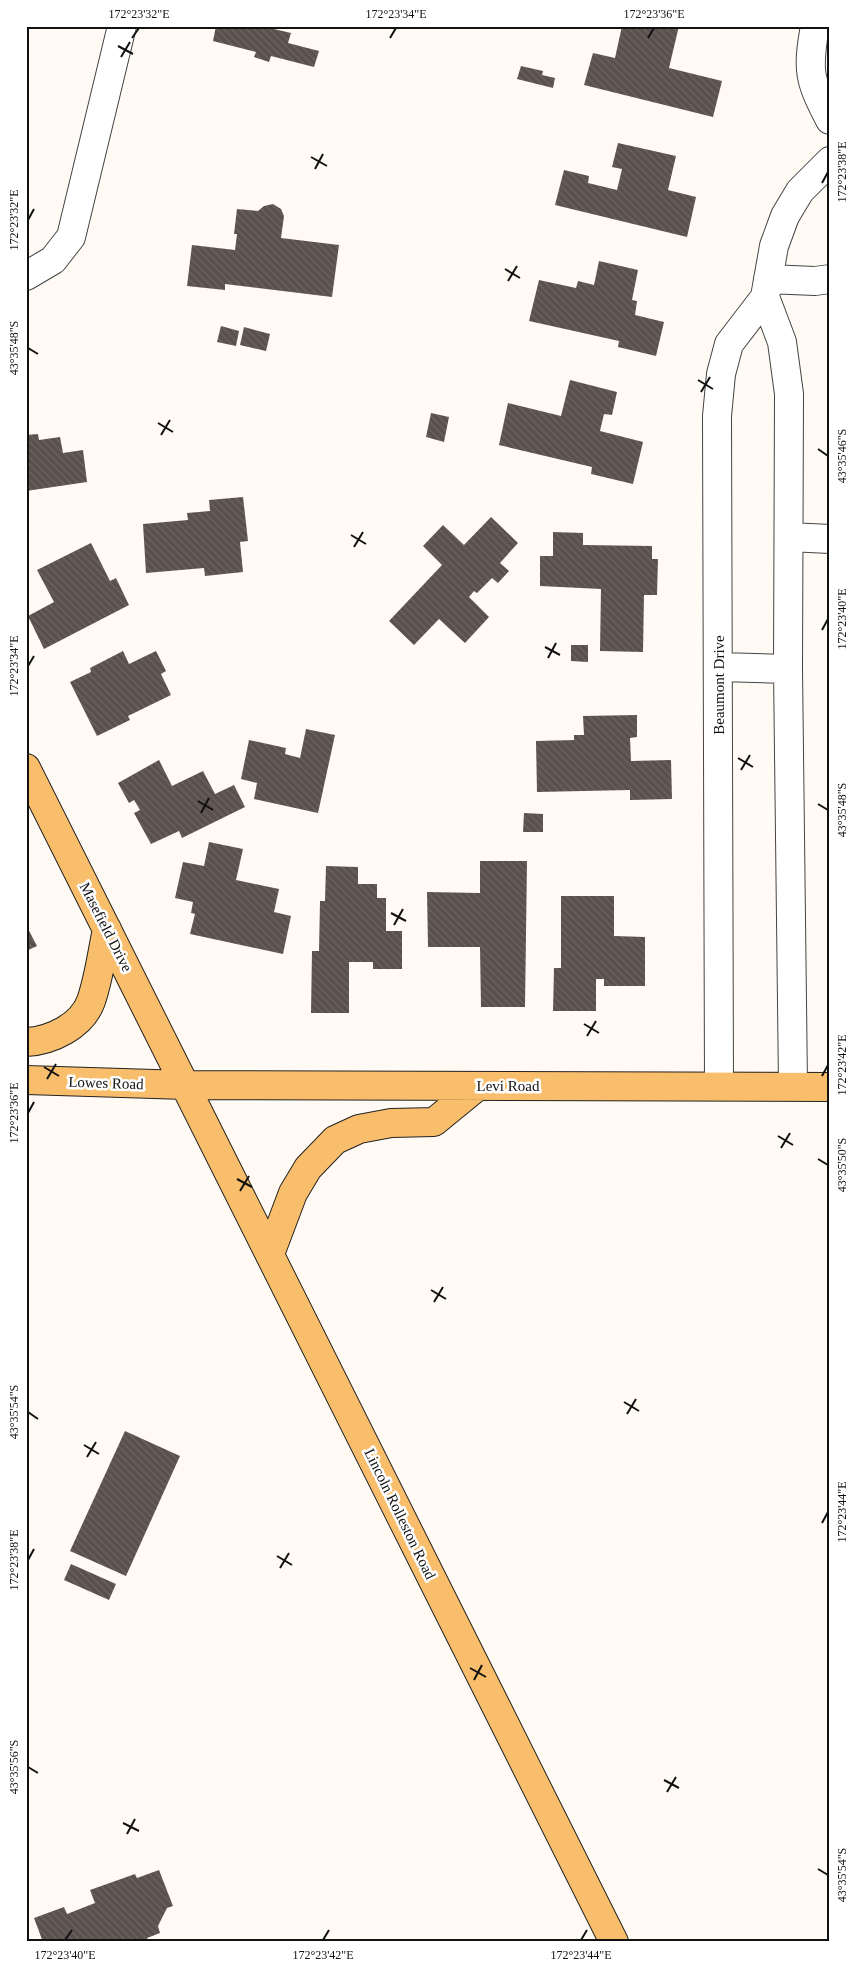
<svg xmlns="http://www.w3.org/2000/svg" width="856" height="1968" font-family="'Times New Roman',serif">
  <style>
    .building { fill: url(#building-back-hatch) }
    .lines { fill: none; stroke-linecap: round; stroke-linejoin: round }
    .minor-casing { stroke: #444; stroke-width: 30 }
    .major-casing { stroke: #222; stroke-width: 30 }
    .minor { stroke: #fff; stroke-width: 28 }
    .major { stroke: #f9be6b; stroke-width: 28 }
    .ticks { fill: none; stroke: #111; stroke-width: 2 }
    .labels { text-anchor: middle; stroke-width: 5; stroke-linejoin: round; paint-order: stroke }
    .street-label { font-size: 15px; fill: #111; stroke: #fff }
    .neatline { fill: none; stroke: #111; stroke-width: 2 }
    .ticks-label { font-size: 12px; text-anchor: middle; fill: #111 }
  </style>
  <defs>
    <pattern id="building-back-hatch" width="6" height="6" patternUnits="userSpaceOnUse" patternTransform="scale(1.25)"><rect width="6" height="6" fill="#5a504d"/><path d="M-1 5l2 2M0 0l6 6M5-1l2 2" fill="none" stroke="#6d6562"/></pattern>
  </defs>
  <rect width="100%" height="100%" fill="#fffbf4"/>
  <path class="building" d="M216,26h45l30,7 -3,10 31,8 -5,16 -43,-11 -2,6 -15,-5 2,-5 -43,-11z
    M622,26h57l-10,42 53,13 -9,36 -129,-32 9,-32 22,5z
    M521,66l22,5 -1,4 13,3 -2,10 -36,-9z
    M618,143l58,13 -8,34 28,7 -9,40 -132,-32 9,-35 25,6 -1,7 29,7 5,-21 -10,-2z
    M273,204l8,5 3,7 -3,22 58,7 -7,52 -107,-13v6l-38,-4 5,-41 43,5 2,-16h-3l3,-25 21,2 6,-5z
    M599,261l39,9 -6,30 5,1 -2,14 29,7 -8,34 -38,-9 1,-6 -90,-20 10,-41 37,8 2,-7 16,4z
    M221,326l18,5 -3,15 -19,-4z
    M244,327l26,7 -4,17 -26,-6z
    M570,380l47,12 -5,23 -8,-1 -4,17 43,11 -10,42 -42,-10 1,-7 -93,-22 9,-42 53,13z
    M431,413l18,4 -5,25 -18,-5z
    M38,434l1,6 21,-3 3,16 20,-3 4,32 -61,9v-56z
    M243,497l5,44 -8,1 3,30 -38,4 -1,-8 -58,5 -3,-49 45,-4 -1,-7 23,-2 -1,-11z
    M491,517l27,26 -18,20 9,8 -11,12 -6,-5 -15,15 -3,-2 -5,6 20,20 -24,26 -26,-24 -25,26 -25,-24 53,-56 -19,-19 20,-21 21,20z
    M553,532l30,1v12l69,1v13h6l-1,36h-13l-1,57 -43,-1 1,-62 -61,-3v-30h13z
    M91,543l19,38 6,-3 13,27 -85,44 -16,-33 26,-14 -17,-32z
    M571,645h17v17l-17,-1z
    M123,651l6,13 27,-13 10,20 -5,3 10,21 -43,21 2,4 -33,16 -27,-54 21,-10 -1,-4z
    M637,715v22l-7,1 1,23 40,-1 1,39 -42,1v-10l-93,2 -1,-51 38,-1v-5h10l-1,-19z
    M306,729l29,6 -17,78 -64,-14 3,-16 -16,-4 8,-39 37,8 -1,6 15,4z
    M159,760l13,26 31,-15 12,23 19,-9 11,22 -63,31 -3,-7 -28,13 -17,-31 6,-3 -6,-10 -5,3 -11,-20z
    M524,813l19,1v18h-20z
    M209,842l34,7 -7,31 43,9 -5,23 17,4 -8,38 -93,-20 5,-20 -4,-1 2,-11 -18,-4 8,-36 21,4z
    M480,861h47l-2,146h-44l-1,-60h-52l-1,-55 53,1z
    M326,866l32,1v17h19v14h9v33h16v38h-29v-7h-24v51h-38l1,-62h7l1,-50h5z
    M561,896h53v40l31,1v49h-41v-7h-8v32h-43l1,-43h7z
    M26,925l11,21 -11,5z
    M125,1431l55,25 -54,120 -56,-25z
    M71,1564l45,20 -7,16 -45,-20z
    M159,1870l14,36 -6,2 -9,18 2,7 -13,5 2,4h-106l-9,-24 30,-11 3,7 28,-11 -5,-13 45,-16 2,4z"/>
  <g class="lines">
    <defs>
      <path id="minor" d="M815,26c-8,45 -6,54 15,94
        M26,276l27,-16 18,-23 51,-211
        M768,279l47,2 15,-2
        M789,537l41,2
        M719,667l69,2
        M719,1086l-2,-670 4,-42 8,-30 36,-47
        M793,1086l-5,-417 1,-275 -7,-52 -17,-45 9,-51 11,-30 15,-25 30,-30"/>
      <path id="major" d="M26,768l588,1174
        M26,1042c25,-1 56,-16 65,-41 8,-23 11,-48 16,-72
        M26,1080l160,5 644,2
        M270,1254l23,-61 15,-25 27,-28 24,-11 32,-6 43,-1 44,-36"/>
    </defs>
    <use href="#minor" class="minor-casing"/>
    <use href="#major" class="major-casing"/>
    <use href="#minor" class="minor"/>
    <use href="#major" class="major"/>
  </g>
  <path class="ticks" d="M132,38l7,-10M390,38l6,-10M648,38l6,-10M118,46l15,8M121,57l9,-15M311,157l16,9M315,169l8,-15M822,183l6,-11M28,220l6,-11M505,269l15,9M508,281l9,-15M28,348l10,6M698,380l15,9M701,392l9,-15M158,423l15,9M161,435l9,-15M818,449l10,7M351,535l15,9M354,547l9,-15M822,630l6,-11M545,647l15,8M548,658l8,-15M28,666l6,-10M738,758l15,9M741,770l9,-15M198,801l15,9M818,804l10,6M201,813l8,-15M391,913l15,8M394,925l9,-16M584,1024l15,9M587,1036l9,-15M44,1067l15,9M822,1076l6,-11M47,1079l9,-15M28,1113l6,-11M778,1136l15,9M781,1148l9,-15M818,1159l10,6M237,1179l15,8M240,1191l9,-15M431,1290l15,9M434,1302l9,-15M624,1402l15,9M28,1412l10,7M627,1414l9,-15M84,1445l15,9M87,1457l9,-15M822,1523l6,-11M277,1556l15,9M28,1560l6,-11M280,1568l9,-15M470,1668l16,9M474,1680l8,-15M28,1767l10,6M664,1780l15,8M667,1792l9,-15M123,1823l16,8M127,1834l8,-15M818,1869l10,6M65,1940l7,-10M323,1940l6,-10M581,1940l6,-10"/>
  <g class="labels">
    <g class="street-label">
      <text transform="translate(719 685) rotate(-90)" y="5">Beaumont Drive</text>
      <text transform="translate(106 927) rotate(63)" y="5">Masefield Drive</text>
      <text transform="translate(106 1083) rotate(2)" y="5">Lowes Road</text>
      <text x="508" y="1091">Levi Road</text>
      <text transform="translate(400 1514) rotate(64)" y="5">Lincoln Rolleston Road</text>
    </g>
  </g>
  <rect width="856" height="1968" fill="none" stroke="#ffffff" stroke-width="55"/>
  <rect x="28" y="28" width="800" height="1912" class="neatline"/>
  <g class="ticks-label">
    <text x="139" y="18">172°23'32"E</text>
    <text x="396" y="18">172°23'34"E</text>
    <text x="654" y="18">172°23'36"E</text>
    <text transform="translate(842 172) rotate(-90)" y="4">172°23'38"E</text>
    <text transform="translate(14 220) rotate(-90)" y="4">172°23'32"E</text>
    <text transform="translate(14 348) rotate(-90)" y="4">43°35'48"S</text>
    <text transform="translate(842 456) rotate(-90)" y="4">43°35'46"S</text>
    <text transform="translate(842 619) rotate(-90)" y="4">172°23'40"E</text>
    <text transform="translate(14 666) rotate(-90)" y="4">172°23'34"E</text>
    <text transform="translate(842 810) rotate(-90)" y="4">43°35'48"S</text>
    <text transform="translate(842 1065) rotate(-90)" y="4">172°23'42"E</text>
    <text transform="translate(14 1113) rotate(-90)" y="4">172°23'36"E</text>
    <text transform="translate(842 1165) rotate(-90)" y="4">43°35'50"S</text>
    <text transform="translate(14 1412) rotate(-90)" y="4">43°35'54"S</text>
    <text transform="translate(842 1512) rotate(-90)" y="4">172°23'44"E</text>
    <text transform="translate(14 1560) rotate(-90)" y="4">172°23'38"E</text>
    <text transform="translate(14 1767) rotate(-90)" y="4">43°35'56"S</text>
    <text transform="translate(842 1875) rotate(-90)" y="4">43°35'54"S</text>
    <text x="65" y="1959">172°23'40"E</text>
    <text x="323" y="1959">172°23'42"E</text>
    <text x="581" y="1959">172°23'44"E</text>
  </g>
</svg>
